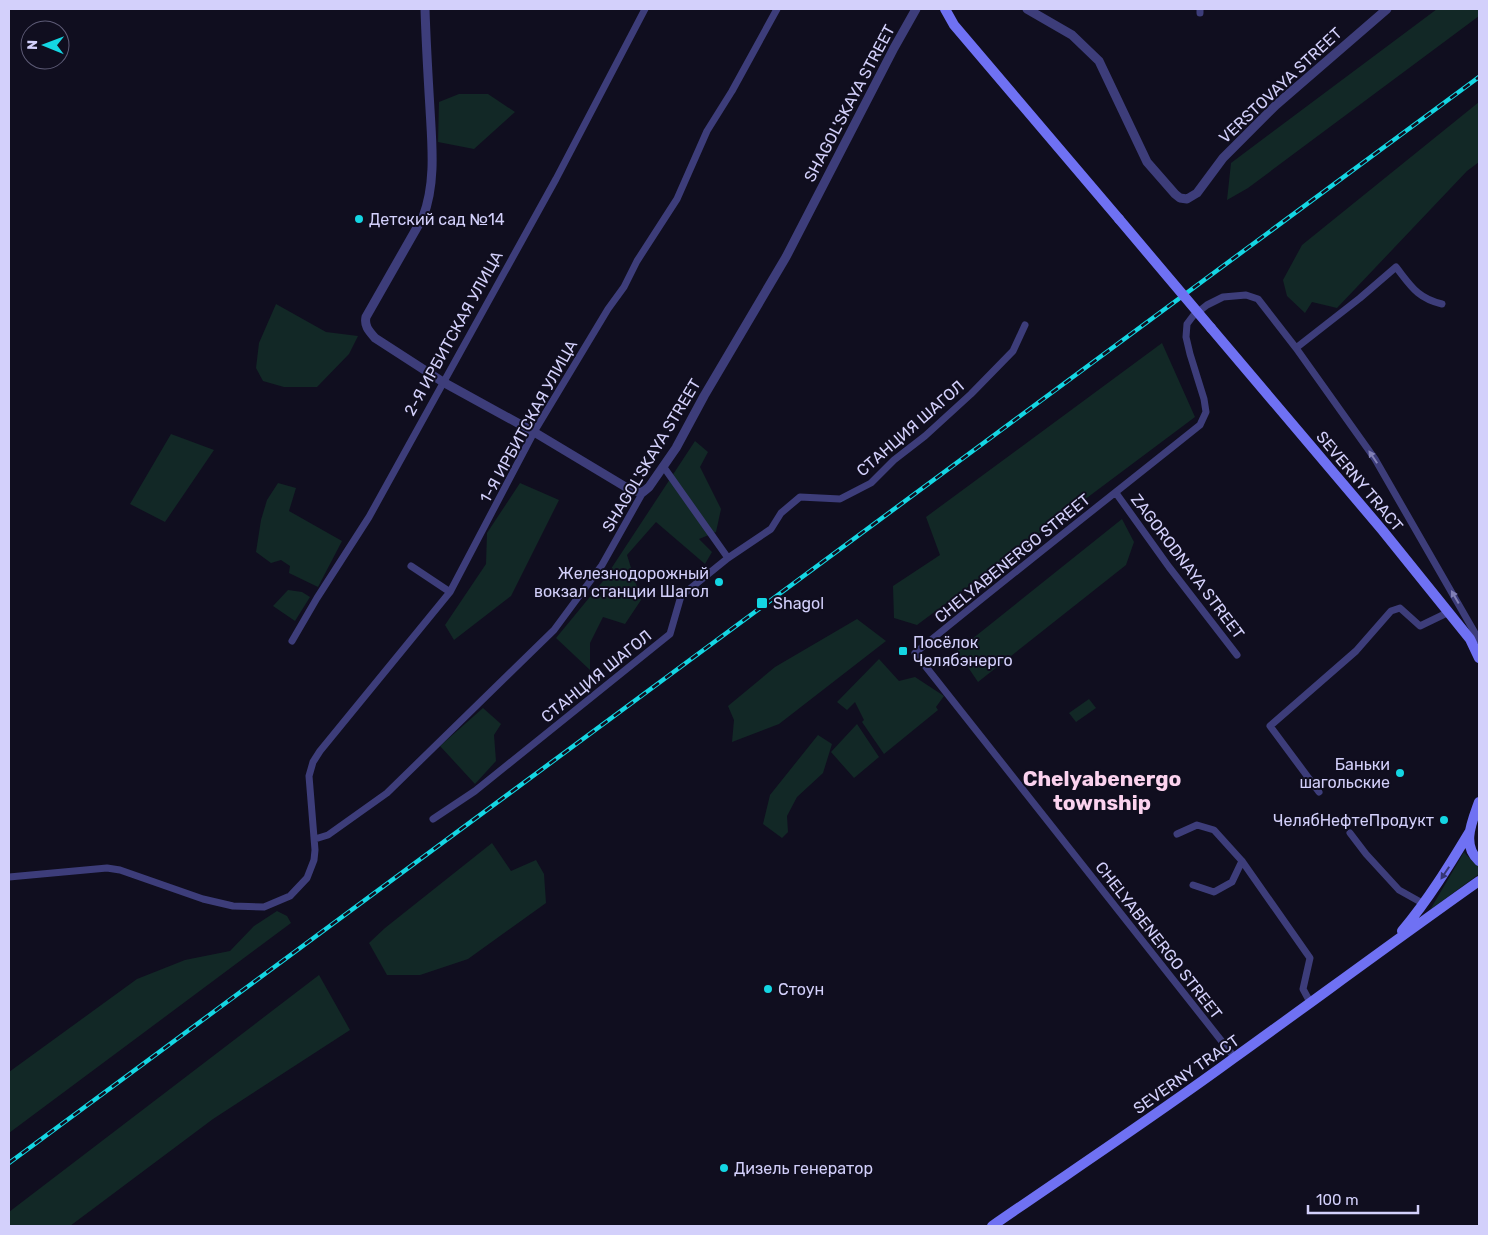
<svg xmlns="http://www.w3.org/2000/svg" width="1488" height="1235" font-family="Rubik,sans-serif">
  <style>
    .green { fill: #122826 }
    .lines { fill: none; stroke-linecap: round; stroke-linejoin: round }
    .minor { stroke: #3d3d7a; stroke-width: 7 }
    .tertiary { stroke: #3d3d7a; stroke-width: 9 }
    .secondary { stroke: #6f71f3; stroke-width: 10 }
    .rail-casing { stroke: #14d6e3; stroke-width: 4.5 }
    .rail { stroke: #100e1f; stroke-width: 2.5; stroke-dasharray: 8; stroke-linecap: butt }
    .secondary-bridge { stroke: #6f71f3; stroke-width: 10 }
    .oneway { fill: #807fb4 }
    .oneway2 { fill: #363674 }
    .poi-dot { fill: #14d6e3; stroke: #100e1f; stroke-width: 2 }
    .labels { text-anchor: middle; stroke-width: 4; stroke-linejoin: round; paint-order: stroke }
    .street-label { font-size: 16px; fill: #d3d0fb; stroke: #100e1f }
    .poi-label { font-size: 16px; fill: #d3d0fb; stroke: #100e1f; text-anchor: start }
    .district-label { font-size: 21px; font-weight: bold; fill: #fbd2ee; stroke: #100e1f }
  </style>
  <rect width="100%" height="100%" fill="#100e1f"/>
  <path class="green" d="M1437,9h42v7l-231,172 -21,12 4,-37z
    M459,94h29l27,18 -41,37 -36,-7 1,-40z
    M1479,102v60l-12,9 -130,137 -25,-6 -7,11 -18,-17 -4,-16 19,-35z
    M276,304l50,28 32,4 -9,18 -32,33h-33l-21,-6 -7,-13 3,-25z
    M1162,343l33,74 -278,208 -23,-7 -1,-32 47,-31 -14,-38z
    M171,434l43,16 -49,72 -35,-18z
    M695,441l13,11 -8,15 21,42 -5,23 -17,7 13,13 -7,12 -49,-42 -29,33 14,45 -16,24 -22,-7 -13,26v27l-34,-32 47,-57z
    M278,483l18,5 -7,23 53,30 -24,46 -29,-14 1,-7 -9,-6 -10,3 -15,-11 5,-32 6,-20z
    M520,483l39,17 -48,96 -57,44 -9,-15 41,-61 1,-31z
    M1122,519l12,23 -8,23 -148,117 -21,-31z
    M288,590l14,2 8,5 -15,24 -22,-15z
    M857,619l29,22 -107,83 -47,18 2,-22 -6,-14 47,-39z
    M879,659l20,22 16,-4 29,19 -8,11 2,3 -54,44 -22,-32 2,-2 -9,-18 -8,8 -10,-8z
    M1089,699l7,9 -20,14 -7,-9z
    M483,708l18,16 -7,11 2,26 -21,23 -35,-38z
    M857,724l22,33 -25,21 -23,-26z
    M818,735l14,9 -9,29 -26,24 -10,19 1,16 -6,6 -19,-14 7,-29z
    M492,843l19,28 25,-11 8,14 2,29 -78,56 -48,16h-33l-18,-32 16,-15z
    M1464,852l9,10 6,3v9l-49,36z
    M277,911l10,5 4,7 -282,210v-61l128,-93 48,-19 45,-9 24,-25z
    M319,975l31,55 -137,89 -143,107h-61v-14z"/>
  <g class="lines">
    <path class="minor" d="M1200,13v-4
      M1296,348l64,-50 36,-31c15,19 21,31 46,37
      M663,466l65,92
      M1116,493l53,74 68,88
      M411,566l39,26
      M292,641l25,-43 52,-81 187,-338 89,-170
      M1319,792l-49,-66 86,-75 35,-40 9,-3 20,18 29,-14
      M433,819l42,-28 195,-157 11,-38 47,-38 43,-29 10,-16 19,-16 40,2 31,-16 23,-23 31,-24 46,-42 42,-43 12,-26
      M1350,833l16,21 33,36 25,14
      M1177,834l20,-9 17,5 28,31 68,97 -7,31 7,13
      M315,839l13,-4 59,-42 167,-163 48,-65 41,-73
      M9,877l98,-9 13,2 83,29 30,7 31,1 26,-11 17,-18 7,-18 1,-10 -6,-74 4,-14 7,-11 130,-159 84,-160 74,-123 16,-22 13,-26 40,-62 30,-68 25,-40 45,-82
      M1193,885l21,7 18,-10 10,-21
      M1235,1058l-320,-405c94,-77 190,-152 285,-228l6,-13 -2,-13 -14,-45 -4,-17 1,-13 6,-8 14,-11 16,-8 23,-2 12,4 38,49 79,111 104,181"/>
    <path class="tertiary" d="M425,9c1,33 3,67 5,100 2,36 6,74 -7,108l-57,100c-2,9 3,14 9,21l68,44 91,50 90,54 10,5 9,1 6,-5 27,-39 28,-52 82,-139 108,-209 22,-39
      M1027,9l45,26 27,26 48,101 28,32 5,4 7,1 10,-6 26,-35 53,-53 111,-96"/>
    <path class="secondary" d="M945,9l9,16 165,194
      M1211,328l172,203 87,108 9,19
      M1479,802c-7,20 -18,43 0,59
      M1402,931c26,-31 47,-65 68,-100
      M992,1226c81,-56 163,-110 242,-168 82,-59 163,-119 245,-177"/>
    <defs>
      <path id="rail" d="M9,1163l1470,-1086"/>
    </defs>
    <use href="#rail" class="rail-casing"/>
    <use href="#rail" class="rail"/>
    <path class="secondary-bridge" d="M1119,219l92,109"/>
  </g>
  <defs><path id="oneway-solid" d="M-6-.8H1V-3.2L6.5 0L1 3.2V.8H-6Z" transform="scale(1.25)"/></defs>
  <g class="oneway">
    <use href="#oneway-solid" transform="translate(1373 457) rotate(-124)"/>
    <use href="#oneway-solid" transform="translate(1455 597) rotate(-120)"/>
  </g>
  <use class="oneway2" href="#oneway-solid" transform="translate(1445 873) rotate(124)"/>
  <g class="poi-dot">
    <circle cx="359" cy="219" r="5"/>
    <circle cx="719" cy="582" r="5"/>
    <rect x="756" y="597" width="12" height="12" rx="2.5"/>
    <rect x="898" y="646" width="10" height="10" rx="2.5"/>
    <circle cx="1400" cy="773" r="5"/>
    <circle cx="1444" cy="820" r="5"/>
    <circle cx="768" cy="989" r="5"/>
    <circle cx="724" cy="1168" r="5"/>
  </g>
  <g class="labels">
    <g class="street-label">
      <text transform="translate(1280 85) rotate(-43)" y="6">VERSTOVAYA STREET</text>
      <text transform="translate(849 103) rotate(-62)" y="6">SHAGOL'SKAYA STREET</text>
      <text transform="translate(453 333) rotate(-61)" y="6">2-Я ИРБИТСКАЯ УЛИЦА</text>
      <text transform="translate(528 421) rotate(-61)" y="6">1-Я ИРБИТСКАЯ УЛИЦА</text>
      <text transform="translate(910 428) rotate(-41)" y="6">СТАНЦИЯ ШАГОЛ</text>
      <text transform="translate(651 455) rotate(-59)" y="6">SHAGOL'SKAYA STREET</text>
      <text transform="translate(1360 481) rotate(50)" y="6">SEVERNY TRACT</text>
      <text transform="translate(1012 558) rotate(-39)" y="6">CHELYABENERGO STREET</text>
      <text transform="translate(1188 566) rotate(53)" y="6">ZAGORODNAYA STREET</text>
      <text transform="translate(596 676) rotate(-39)" y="6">СТАНЦИЯ ШАГОЛ</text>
      <text transform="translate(1159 940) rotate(52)" y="6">CHELYABENERGO STREET</text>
      <text transform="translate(1186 1074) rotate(-35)" y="6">SEVERNY TRACT</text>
    </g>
    <g class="poi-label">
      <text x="369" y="225">Детский сад №14</text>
      <text x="709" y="579" text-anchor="end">Железнодорожный<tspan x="709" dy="18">вокзал станции Шагол</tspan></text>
      <text x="773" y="609">Shagol</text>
      <text x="913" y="648">Посёлок<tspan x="913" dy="18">Челябэнерго</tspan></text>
      <text x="1390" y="770" text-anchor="end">Баньки<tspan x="1390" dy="18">шагольские</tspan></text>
      <text x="1434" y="826" text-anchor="end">ЧелябНефтеПродукт</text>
      <text x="778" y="995">Стоун</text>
      <text x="734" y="1174">Дизель генератор</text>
    </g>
    <g class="district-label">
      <text x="1102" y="786">Chelyabenergo<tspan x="1102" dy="24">township</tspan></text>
    </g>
  </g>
  <rect width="1488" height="1235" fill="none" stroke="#d3d0fb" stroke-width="20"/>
  <g transform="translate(45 45) rotate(271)"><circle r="24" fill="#100e1f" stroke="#5e5c77"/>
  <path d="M0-4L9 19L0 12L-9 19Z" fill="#14d6e3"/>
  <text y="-8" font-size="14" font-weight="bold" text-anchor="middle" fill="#d3d0fb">N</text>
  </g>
  <path d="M1308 1205v8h110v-8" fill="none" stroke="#d3d0fb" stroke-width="2.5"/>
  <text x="1316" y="1205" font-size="15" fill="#d3d0fb" stroke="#100e1f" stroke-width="4" paint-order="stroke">100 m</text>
</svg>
